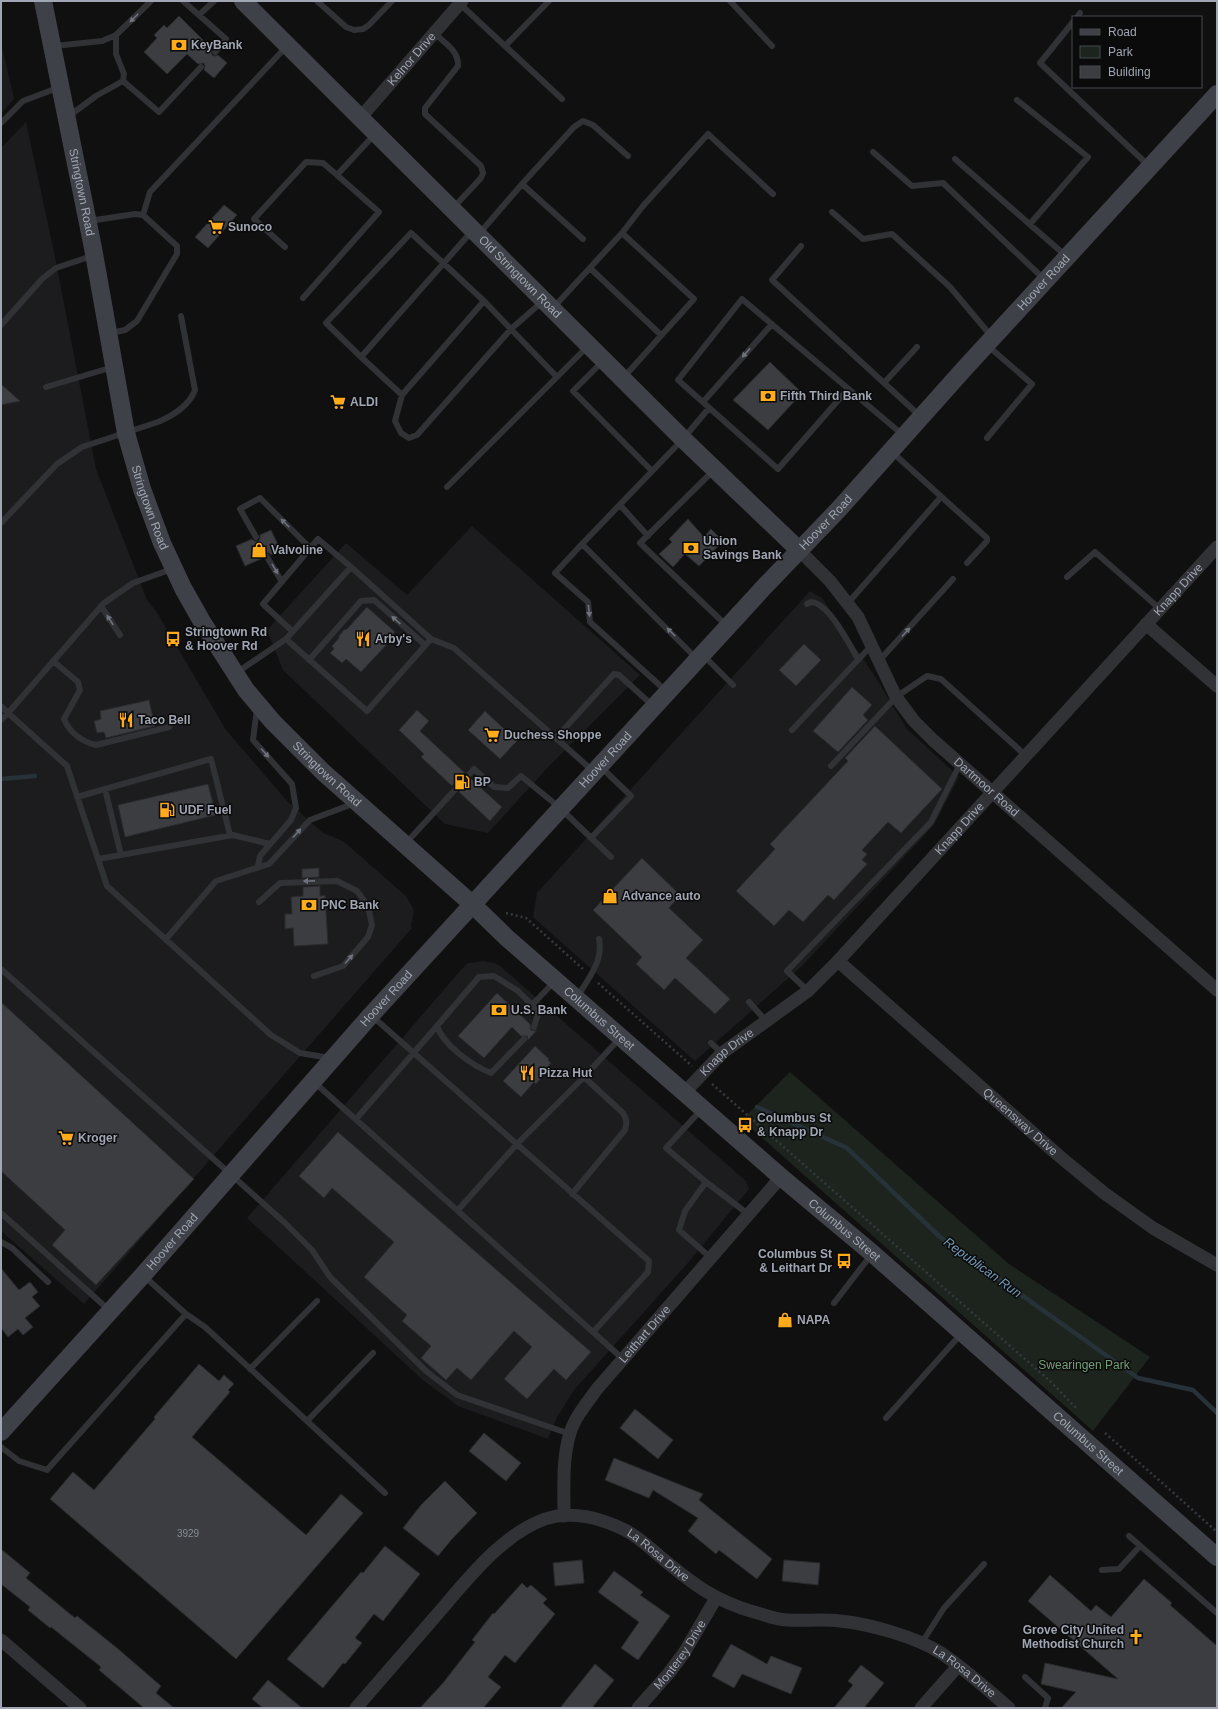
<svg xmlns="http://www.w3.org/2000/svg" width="1218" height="1709" font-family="Helvetica,sans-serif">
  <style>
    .built { fill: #1c1c1e }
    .green { fill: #1c241d }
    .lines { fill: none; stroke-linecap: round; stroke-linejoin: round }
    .stream { stroke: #273138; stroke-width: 4.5 }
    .building { fill: #3b3d41; stroke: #292a2d }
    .path { stroke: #36393e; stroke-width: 2.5; stroke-dasharray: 2 3; stroke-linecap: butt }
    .lane { stroke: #303236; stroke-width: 6 }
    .street { stroke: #303236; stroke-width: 13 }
    .secondary { stroke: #3e4147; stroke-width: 18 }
    .oneway { fill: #6e727b }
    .labels { text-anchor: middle; stroke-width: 3; stroke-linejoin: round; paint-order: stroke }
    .number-label { font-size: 10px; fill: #878c96 }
    .poi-label { font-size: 12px; font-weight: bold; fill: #a0a6b3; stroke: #0b0b0c; text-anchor: start }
    .street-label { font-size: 12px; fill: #a0a6b3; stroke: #0b0b0c }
    .park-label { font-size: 12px; fill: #75a076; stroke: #0b0b0c }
    .water-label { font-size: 13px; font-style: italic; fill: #7396b2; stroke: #0b0b0c }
  </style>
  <rect width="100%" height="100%" fill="#101011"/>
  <path class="built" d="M1,42l13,57 -13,15z
    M26,122l28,130 42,217 51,131 9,11 70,119 62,72 35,31 20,8 63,55 8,14 -3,16 1,2 -328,376 -83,-73v-1083z
    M472,526l168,149 -89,89 -63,69 -43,-9 -162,-154 -16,-40 79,-87 61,52z
    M810,591l12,7 52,77 33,54 52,48 -25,48 -132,141 -107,95 -162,-144 4,-24z
    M483,961l11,2 6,3 246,215 3,8 -62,75 -113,126 -18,29 -8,20 -90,-33 -34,-25 -177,-163 213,-247 8,-8z"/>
  <path class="green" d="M790,1072l219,192 141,93 -57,74 -351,-311z"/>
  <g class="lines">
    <path class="stream" d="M1,779l34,-3
      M757,1107l90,41 93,89 198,141 55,12 24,23"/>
  </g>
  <path class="building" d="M179,16l33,33 -1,3 1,3 3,1 3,-1 9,8 -13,15 -10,-8 1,-4 -1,-3 -6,1 -11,-10 -20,20 -23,-22 13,-14 -3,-3 10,-10 3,3z
    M224,205l13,10 -29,33 -13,-11z
    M770,362l32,31 -34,37 -35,-30z
    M1,384l19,17 -19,4z
    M688,519l16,18 7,-8 12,12 -24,25 -14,-12 -12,13 -14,-13 13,-12 -3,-3z
    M271,530l10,21 -10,4 -2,-2h-4l-2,5 -18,8 -9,-20 16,-7 2,2h4l2,-2v-4z
    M367,607l28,25 -8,8 2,2 -28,30 -15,-13 -4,4 -12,-10 4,-4 -2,-3 7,-8v-2l5,-6 3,-1z
    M804,644l17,16 -25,26 -17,-16z
    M852,687l20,18 -9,10 5,5 -30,32 -25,-21z
    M149,700l6,26 -49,12 -2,-6 -7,1 -3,-12 7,-2 -1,-8z
    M417,710l12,11 -9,10 45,42 -13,13 -31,-29 3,-3 -25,-24z
    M485,711l32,30 -17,18 -32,-29z
    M875,726l67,63 -41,44 -13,-11 -26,28 5,4 -5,6 5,4 -33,36 -6,-5 -25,27 -14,-12 -15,16 -38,-35 39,-42 -5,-5 78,-83 -3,-3z
    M471,779l31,28 -12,14 -31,-29z
    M208,784l8,31 -91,22 -7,-32z
    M642,858l38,37 -11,13 34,32 -17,18 44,41 -15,15 -40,-36 -11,12 -28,-26 6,-7 -49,-47z
    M319,868v9l-17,1v-9z
    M320,886v10l5,-1 3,49 -34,2 -1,-18 -8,1v-15h7l-1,-17 12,-1v-9z
    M497,993l33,31 1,6 4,1 2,-1 -9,10 -1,-4h-6l-9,-9 -28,31 -26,-22z
    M1,1002l193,177 -98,106 -44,-40 13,-15 -64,-59z
    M535,1046l14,13 -1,1 3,3 -7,9 1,1 -9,11 -2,-2 -13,15 -18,-16z
    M338,1132l253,220 -25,28 -12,-11 -27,30 -23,-20 28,-32 -18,-16 -43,49 -14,-12 -11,12 -25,-22 10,-12 -29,-25 5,-6 -43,-38 30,-35 -62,-54 -8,10 -25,-22z
    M1,1268l18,22 11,-8 8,10 -6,5 8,9 -15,12 8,9 -10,8 -5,-6 -10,8 -7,-9z
    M199,1364l20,17 5,-6 10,9 -6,6 2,2 -38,45 114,98 35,-41 22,19 -127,146 -186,-160 23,-27 21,18 61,-71 -1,-2z
    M635,1409l38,31 -15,19 -38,-31z
    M484,1433l37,30 -15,18 -37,-30z
    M614,1458l89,36 -4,6 73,59 -15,20 -38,-29 -3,4 -28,-23 10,-13 -45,-28 -4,8 -44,-18z
    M445,1481l32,32 -25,26 -14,17 -35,-28 18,-23z
    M385,1546l35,28 -37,47 -9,-7 -19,24 7,5 -17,21 -2,-1 -20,25 -36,-29 74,-87 2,1z
    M1,1549l29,24 -4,5 49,40 2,-2 40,32 44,38 -5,7 18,15h-30l-45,-38 2,-3 -50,-40 -1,1 -22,-18 2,-3 -29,-23z
    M582,1560l2,23 -29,3 -2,-23z
    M784,1560l36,3 -2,22 -36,-4z
    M614,1571l29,21 -3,3 30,21 -32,44 -17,-12 18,-26 -41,-30z
    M1050,1575l41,36 5,-6 15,12 33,-38 28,24 -2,2 47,41v62h-156l15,-16 -35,-8 4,-21 73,16 -90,-78z
    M522,1583l5,5 4,-3 16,14 -4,4 12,11 -40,49 -10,-8 -17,22 13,10 -16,19 -2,2h-63l23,-25 32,-41 -3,-2 21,-27 1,1z
    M731,1644l36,20 4,-8 31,12 -11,26 -49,-20 -8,14 -22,-12z
    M595,1664l19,16 -22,28h-32z
    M861,1665l23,18 -20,25h-30l19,-23 -5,-4z
    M268,1680l34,28h-39l-11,-9z"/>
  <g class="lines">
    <path class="path" d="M506,913l20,5 57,51
      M598,983l94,83
      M712,1084l339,298 26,27
      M1105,1433l63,55 49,44"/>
    <path class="lane" d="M183,1l43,38 -11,13
      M317,1l29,26 8,3 9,-1 6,-4 23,-24
      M730,1l42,45
      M460,4l102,95
      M199,15l15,-14
      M1077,17l3,-4
      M1073,22l-33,41 109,103
      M434,33c11,10 25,18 24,33l-33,42v6l56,52 2,7 -2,5 -28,30
      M116,35v19l8,20 -1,7
      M54,46l48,-5 14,-6 35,-34
      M505,46l44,-45
      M123,81l36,31 42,-45
      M1017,100l71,57 -58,67
      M69,116l27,-20 27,-15
      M1,123l22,-22 37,-14
      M873,152l39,34 31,-3 102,97
      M955,159l111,97
      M522,184l61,55
      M832,212l31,27 29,-5 58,53 42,50
      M143,215l7,-23 137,-146
      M89,221l46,-7 8,1 34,31v8l-40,67 -12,9 -14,3
      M622,233l21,-27 65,-72 65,60
      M479,234l43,-50 52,-57 9,-6 10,4 35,31
      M801,246l-29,34 148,136
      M285,247l-31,-28 52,-57 17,1 14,12
      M590,268l71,67
      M303,298l76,-86 -42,-37 37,-40
      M484,301l72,75
      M553,308l69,-75 72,66 -70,78
      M1,325l41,-46 14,-11 36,-12
      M361,357l41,38 82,-94 -73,-68 -85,90 35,34 111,-126
      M602,362l-29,29 79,80
      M884,383l33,-36
      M46,387l67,-20
      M848,389l-70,80 -100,-89 64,-81 161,136
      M402,395l-7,26 6,12 8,5 8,-3 94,-106 32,-28
      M703,402l69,-78
      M987,438l45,-54 -44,-38
      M892,452l95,86v3l-20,22
      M713,471l-73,72 87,83
      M447,487l141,-141
      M620,505l28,31
      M1,523l56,-59 25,-17 76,-25c16,-7 31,-16 37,-32l-14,-74
      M256,537l-16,-28 20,-11 50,50
      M582,544l101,-105 26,-31
      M267,557l15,25
      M172,569l-39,14 -29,20 -96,110 59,53 40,120 164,149 29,18 30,5
      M1067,577l28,-25 65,57
      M848,603l93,-106
      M807,604l4,-2c18,1 38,42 47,57
      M101,606l19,29
      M286,639l81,72 64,-72 -80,-72
      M431,639l23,9 139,123
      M704,656l29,29
      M309,660l52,-59 13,-1 51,45
      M53,661l25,21 2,8 -16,29c5,13 18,23 32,26l73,-18
      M879,661l74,-82
      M236,673l50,-34 65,-72 -33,-28 -55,65 29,27
      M666,691l-76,-69 -2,-20 -33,-29 27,-29 115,115
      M1,706l7,7 -7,7
      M257,708l-4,32 39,44 4,24 -5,12 -31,36 -2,10
      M792,730l80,-85
      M556,738l58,-64 5,1 33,30
      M831,766l65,-69 31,-21 14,3 84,76
      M105,789l16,66
      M77,797l134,-38 19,76
      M591,838l40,-42 -30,-29
      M406,843l68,-74 20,18 14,1 13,-12 39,32 51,49
      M98,859l135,-24 37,9
      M259,902l21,-19 57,-2 20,10 11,15 4,19 -4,12 -25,29 -29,10
      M166,939l50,-58 53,-17 41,-44 45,-17
      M1,969l283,253 28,28 18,27 96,94 31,24 113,39
      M808,991l-21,-20 144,-149 29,-58
      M577,997c10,-16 27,-37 22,-58
      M749,1002l17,19
      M532,1005l6,9 -4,13
      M372,1016l277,245 -1,11 -54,59
      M524,1039l-33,34c-18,-7 -48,-28 -54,-47l42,-49 15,-1 24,15 14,14 22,-23
      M711,1043l11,10
      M314,1082l309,277
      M701,1110l-35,38 40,34 -21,29 -6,19 32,28
      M356,1119l81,-93
      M706,1182l42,32
      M572,1194l53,-64c2,-7 2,-11 -2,-17l-39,-36
      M458,1210l58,-65 68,-68 36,-39
      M1,1213l108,97
      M1,1242l11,6 36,34
      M144,1276l42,38
      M834,1303l37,-48
      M250,1369l67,-68
      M886,1418l75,-84
      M307,1421l66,-68
      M1,1447l18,14 28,9 139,-156 19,13 180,166
      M1129,1536l88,77
      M1102,1570l17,-1 21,-23
      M921,1644l23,-36 40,-44
      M1025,1677l23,21 -3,10"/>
    <g class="street">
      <path id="s1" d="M361,117l101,-116"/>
      <path id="s2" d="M799,550l31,31 28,36 38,80 18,24 19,19 284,250"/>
      <path d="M1146,624l71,62"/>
      <path id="s3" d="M838,961l220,194 46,38 49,35 64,37"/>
      <path id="s4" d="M685,1092l37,-39 86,-62 30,-30 379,-414"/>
      <path id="s5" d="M564,1516c0,-27 -2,-57 6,-83 5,-16 17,-30 27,-44l184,-212"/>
      <path d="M1,1640l79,68"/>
      <path id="s6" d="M356,1708c26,-30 52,-60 78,-90 30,-34 66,-83 111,-99 26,-9 56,-1 80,11 14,7 26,19 38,29 30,25 52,42 91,53 11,3 23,8 34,8 17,1 35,-1 52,1 30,3 76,16 101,32 24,16 46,36 68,55"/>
      <path id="s7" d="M638,1708l31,-35 15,-20 32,-55"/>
      <path d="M921,1708l37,-42"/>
    </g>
    <g class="secondary">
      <path id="s8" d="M43,1l50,247 33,185 16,56 20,54 21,45 18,32 45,70 27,32 50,50 149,132 35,34 274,239 91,76 345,304"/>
      <path id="s9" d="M243,1l440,438 116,111"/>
      <path id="s10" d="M1,1432l142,-157 228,-260 394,-429 74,-77 125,-140 253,-275"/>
    </g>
  </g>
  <defs><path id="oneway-solid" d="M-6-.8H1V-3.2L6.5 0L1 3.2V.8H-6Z"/></defs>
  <g class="oneway">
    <use href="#oneway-solid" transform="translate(134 18) rotate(135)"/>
    <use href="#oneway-solid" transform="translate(746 353) rotate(132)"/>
    <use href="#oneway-solid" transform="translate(285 523) rotate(-135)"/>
    <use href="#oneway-solid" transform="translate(275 569) rotate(59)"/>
    <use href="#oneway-solid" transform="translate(589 611) rotate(84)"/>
    <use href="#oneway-solid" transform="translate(110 620) rotate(-123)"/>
    <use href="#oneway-solid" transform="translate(396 620) rotate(-138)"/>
    <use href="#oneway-solid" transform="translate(671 632) rotate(-135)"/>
    <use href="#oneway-solid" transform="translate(906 632) rotate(-48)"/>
    <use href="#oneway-solid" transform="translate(265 753) rotate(48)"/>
    <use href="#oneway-solid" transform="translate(297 833) rotate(-48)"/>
    <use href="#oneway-solid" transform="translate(309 881) rotate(179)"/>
    <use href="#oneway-solid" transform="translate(349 959) rotate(-49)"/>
  </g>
  <defs>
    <symbol id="bank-bare" viewBox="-9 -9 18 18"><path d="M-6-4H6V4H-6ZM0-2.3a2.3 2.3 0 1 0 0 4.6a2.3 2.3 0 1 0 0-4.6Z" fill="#ffab1a" stroke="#0b0b0c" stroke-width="2.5" paint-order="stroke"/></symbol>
    <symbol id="supermarket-bare" viewBox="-9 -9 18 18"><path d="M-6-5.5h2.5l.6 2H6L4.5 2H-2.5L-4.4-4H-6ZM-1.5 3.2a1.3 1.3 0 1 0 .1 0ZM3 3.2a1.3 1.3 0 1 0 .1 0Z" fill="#ffab1a" stroke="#0b0b0c" stroke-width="2.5" paint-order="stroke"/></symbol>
    <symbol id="shop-bare" viewBox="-9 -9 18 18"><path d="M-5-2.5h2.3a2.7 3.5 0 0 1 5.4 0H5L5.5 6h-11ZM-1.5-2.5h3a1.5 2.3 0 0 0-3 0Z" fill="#ffab1a" stroke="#0b0b0c" stroke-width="2.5" paint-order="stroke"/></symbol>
    <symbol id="bus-bare" viewBox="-9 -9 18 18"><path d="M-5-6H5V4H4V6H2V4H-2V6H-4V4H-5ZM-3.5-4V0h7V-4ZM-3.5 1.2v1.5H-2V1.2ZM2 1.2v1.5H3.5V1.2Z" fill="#ffab1a" stroke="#0b0b0c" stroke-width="2.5" paint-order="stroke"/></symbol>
    <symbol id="restaurant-bare" viewBox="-9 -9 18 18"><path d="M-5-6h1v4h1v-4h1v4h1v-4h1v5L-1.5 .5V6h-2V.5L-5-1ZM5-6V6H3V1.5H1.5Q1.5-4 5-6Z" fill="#ffab1a" stroke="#0b0b0c" stroke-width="2.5" paint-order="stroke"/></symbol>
    <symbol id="fuel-bare" viewBox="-9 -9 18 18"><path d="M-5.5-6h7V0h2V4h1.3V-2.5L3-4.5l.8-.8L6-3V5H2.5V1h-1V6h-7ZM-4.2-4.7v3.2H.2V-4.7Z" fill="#ffab1a" stroke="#0b0b0c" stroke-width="2.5" paint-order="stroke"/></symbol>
    <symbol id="church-bare" viewBox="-9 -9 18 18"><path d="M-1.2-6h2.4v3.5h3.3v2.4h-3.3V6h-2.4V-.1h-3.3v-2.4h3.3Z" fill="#ffab1a" stroke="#0b0b0c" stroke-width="2.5" paint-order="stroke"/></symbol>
  </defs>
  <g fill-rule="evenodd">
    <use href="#bank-bare" x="168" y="34" width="22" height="22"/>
    <use href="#supermarket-bare" x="205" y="216" width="22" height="22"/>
    <use href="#bank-bare" x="757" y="385" width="22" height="22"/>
    <use href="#supermarket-bare" x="327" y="391" width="22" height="22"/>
    <use href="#bank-bare" x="680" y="537" width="22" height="22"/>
    <use href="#shop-bare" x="248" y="539" width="22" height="22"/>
    <use href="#bus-bare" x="162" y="628" width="22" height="22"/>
    <use href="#restaurant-bare" x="352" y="628" width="22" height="22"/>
    <use href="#restaurant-bare" x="115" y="709" width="22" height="22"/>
    <use href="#supermarket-bare" x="481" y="724" width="22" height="22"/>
    <use href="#fuel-bare" x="451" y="771" width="22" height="22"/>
    <use href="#fuel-bare" x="156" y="799" width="22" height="22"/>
    <use href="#shop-bare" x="599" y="885" width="22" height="22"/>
    <use href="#bank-bare" x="298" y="894" width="22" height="22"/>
    <use href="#bank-bare" x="488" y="999" width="22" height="22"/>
    <use href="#restaurant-bare" x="516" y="1062" width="22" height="22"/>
    <use href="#bus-bare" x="734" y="1114" width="22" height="22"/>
    <use href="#supermarket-bare" x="55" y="1127" width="22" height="22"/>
    <use href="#bus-bare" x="833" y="1250" width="22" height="22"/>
    <use href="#shop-bare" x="774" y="1309" width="22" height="22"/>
    <use href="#church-bare" x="1125" y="1626" width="22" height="22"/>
  </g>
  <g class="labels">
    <g class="number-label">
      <text x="188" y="1537">3929</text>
    </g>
    <g class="poi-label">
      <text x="191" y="49">KeyBank</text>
      <text x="228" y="231">Sunoco</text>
      <text x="780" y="400">Fifth Third Bank</text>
      <text x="350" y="406">ALDI</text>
      <text x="703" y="545">Union<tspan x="703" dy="14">Savings Bank</tspan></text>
      <text x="271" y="554">Valvoline</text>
      <text x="185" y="636">Stringtown Rd<tspan x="185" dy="14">&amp; Hoover Rd</tspan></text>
      <text x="375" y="643">Arby's</text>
      <text x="138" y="724">Taco Bell</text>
      <text x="504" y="739">Duchess Shoppe</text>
      <text x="474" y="786">BP</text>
      <text x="179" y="814">UDF Fuel</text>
      <text x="622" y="900">Advance auto</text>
      <text x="321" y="909">PNC Bank</text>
      <text x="511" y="1014">U.S. Bank</text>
      <text x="539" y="1077">Pizza Hut</text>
      <text x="757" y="1122">Columbus St<tspan x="757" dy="14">&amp; Knapp Dr</tspan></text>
      <text x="78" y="1142">Kroger</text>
      <text x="832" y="1258" text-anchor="end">Columbus St<tspan x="832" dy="14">&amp; Leithart Dr</tspan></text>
      <text x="797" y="1324">NAPA</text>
      <text x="1124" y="1634" text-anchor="end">Grove City United<tspan x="1124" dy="14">Methodist Church</tspan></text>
    </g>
    <g class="street-label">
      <text dy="4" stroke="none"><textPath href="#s1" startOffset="77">Kelnor Drive</textPath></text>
      <text dy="4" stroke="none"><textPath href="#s8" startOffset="195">Stringtown Road</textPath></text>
      <text dy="4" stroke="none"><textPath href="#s9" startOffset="391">Old Stringtown Road</textPath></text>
      <text dy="4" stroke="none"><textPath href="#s10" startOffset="1552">Hoover Road</textPath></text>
      <text dy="4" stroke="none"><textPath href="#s8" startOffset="518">Stringtown Road</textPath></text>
      <text dy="4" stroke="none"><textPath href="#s10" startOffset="1228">Hoover Road</textPath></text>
      <text dy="4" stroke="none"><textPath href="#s4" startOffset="706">Knapp Drive</textPath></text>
      <text dy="4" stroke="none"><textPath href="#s10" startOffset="904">Hoover Road</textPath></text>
      <text dy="4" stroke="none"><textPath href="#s8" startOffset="842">Stringtown Road</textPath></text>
      <text dy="4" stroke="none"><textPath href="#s2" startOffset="306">Dartmoor Road</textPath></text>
      <text dy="4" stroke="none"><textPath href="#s4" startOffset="382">Knapp Drive</textPath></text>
      <text dy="4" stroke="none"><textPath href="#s10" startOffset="580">Hoover Road</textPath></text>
      <text dy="4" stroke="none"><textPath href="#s8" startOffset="1208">Columbus Street</textPath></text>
      <text dy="4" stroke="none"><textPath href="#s4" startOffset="58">Knapp Drive</textPath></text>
      <text dy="4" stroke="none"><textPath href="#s3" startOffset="243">Queensway Drive</textPath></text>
      <text dy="4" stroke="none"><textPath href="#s8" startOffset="1532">Columbus Street</textPath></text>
      <text dy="4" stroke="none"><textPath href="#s10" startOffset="256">Hoover Road</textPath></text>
      <text dy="4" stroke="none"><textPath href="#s5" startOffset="208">Leithart Drive</textPath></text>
      <text dy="4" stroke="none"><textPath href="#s8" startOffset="1856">Columbus Street</textPath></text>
      <text dy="4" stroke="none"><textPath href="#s6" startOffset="394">La Rosa Drive</textPath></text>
      <text dy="4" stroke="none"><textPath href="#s7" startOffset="68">Monterey Drive</textPath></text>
      <text dy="4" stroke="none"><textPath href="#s6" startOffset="730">La Rosa Drive</textPath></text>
    </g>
    <g class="park-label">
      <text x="1084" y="1369">Swearingen Park</text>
    </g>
    <g class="water-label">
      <text transform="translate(983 1267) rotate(36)" y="5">Republican Run</text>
    </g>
  </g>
  <rect width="1218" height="1709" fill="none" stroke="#a0a6b3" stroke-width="4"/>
  <rect x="1072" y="16" width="130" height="72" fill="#0b0b0c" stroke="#47494f"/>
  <rect x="1080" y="29" width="20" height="6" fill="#3e4147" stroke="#47494f"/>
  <text x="1108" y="36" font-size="12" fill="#a0a6b3">Road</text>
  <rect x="1080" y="46" width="20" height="12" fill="#1c241d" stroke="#47494f"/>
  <text x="1108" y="56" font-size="12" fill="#a0a6b3">Park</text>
  <rect x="1080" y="66" width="20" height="12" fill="#3b3d41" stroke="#47494f"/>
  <text x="1108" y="76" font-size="12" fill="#a0a6b3">Building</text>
</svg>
